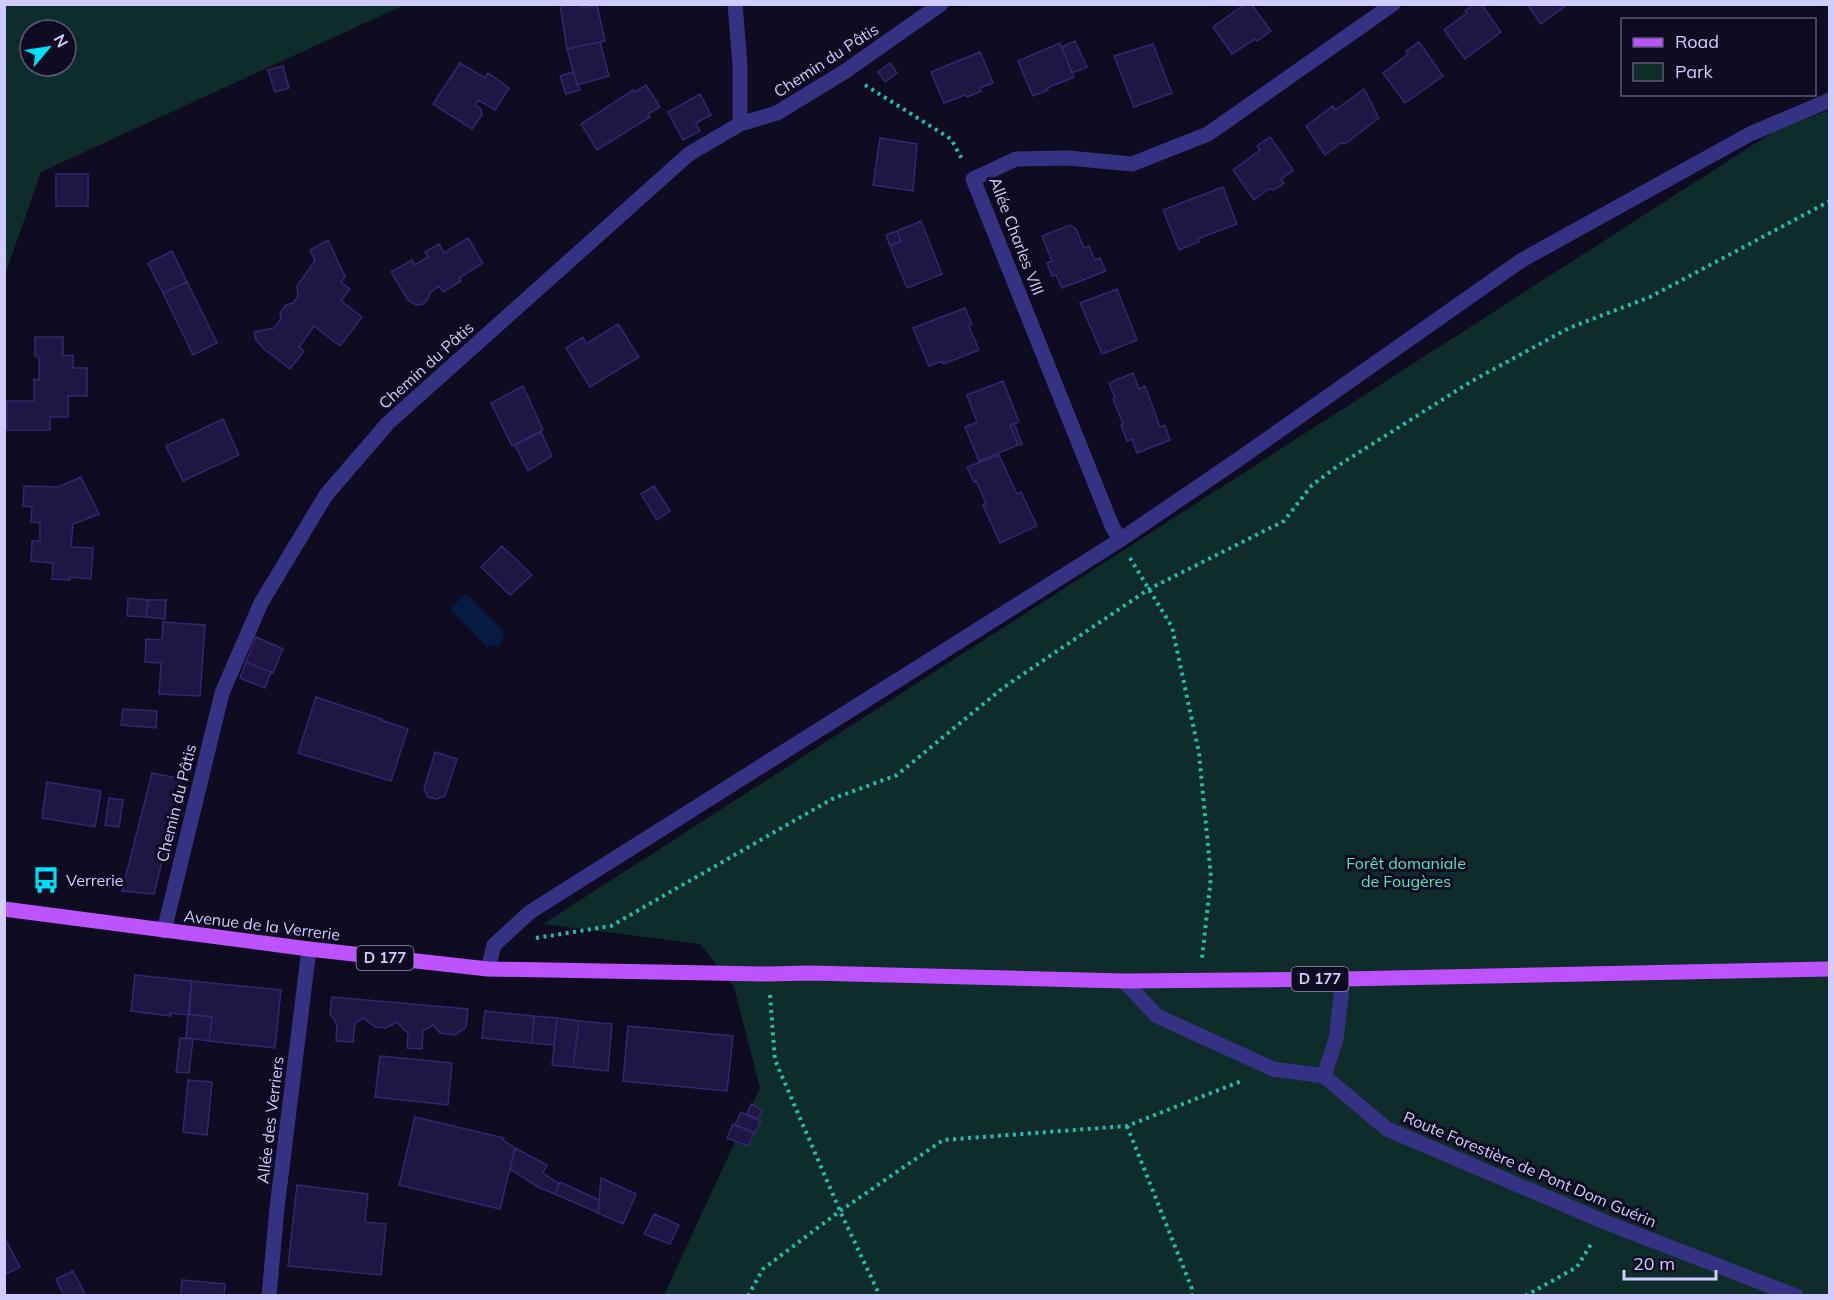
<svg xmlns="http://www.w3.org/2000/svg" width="1834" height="1300" font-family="Mulish,sans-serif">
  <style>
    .green { fill: #0e2c2a; fill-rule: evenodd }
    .water { fill: #051b40 }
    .building { fill: #1f1644; stroke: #342672; stroke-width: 1.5 }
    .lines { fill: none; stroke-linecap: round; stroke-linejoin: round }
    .path { stroke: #24bbb0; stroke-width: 4; stroke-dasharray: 3 4.5; stroke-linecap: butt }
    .minor { stroke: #353284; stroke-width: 15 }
    .tertiary { stroke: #353284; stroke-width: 15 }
    .primary { stroke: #bd53ff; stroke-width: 15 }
    .labels { text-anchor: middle; stroke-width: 6; stroke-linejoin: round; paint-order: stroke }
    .shield { fill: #0f0b21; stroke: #9792bc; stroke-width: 1.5 }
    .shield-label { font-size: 15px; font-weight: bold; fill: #d1ccff }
    .street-label { font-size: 16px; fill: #d1ccff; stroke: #0f0b21 }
    .park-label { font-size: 16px; fill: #4ee8c0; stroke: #0f0b21 }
    .poi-label { font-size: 16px; fill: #d1ccff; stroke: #0f0b21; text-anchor: start }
  </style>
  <rect width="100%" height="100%" fill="#0f0b21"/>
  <path class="green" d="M5,4h399v1l-363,167 -36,103zM30,30h36v36h-36z
    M1829,110v1185h-1165l96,-207 -26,-101 -34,-43 -157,-20 1233,-794z"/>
  <path class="water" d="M466,593l39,39 -3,3 1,3 -3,8h-4l-4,-1 -4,3 -38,-39z"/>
  <path class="building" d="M560,4h23v4l14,-3 8,36 -38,8z
    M1245,4h6l20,27 -14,10 -2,-2 -23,15 -19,-27z
    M1474,4h7l20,28 -36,27 -21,-29 23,-17 -2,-2z
    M1527,4h41l-27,20z
    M1075,41l12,26 -15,6 -10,-26z
    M600,42l9,34 -32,9 -10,-36z
    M1419,42l24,34 -38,27 -22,-30 25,-19 -2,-3z
    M1060,43l14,34 -27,11 1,2 -15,6 -15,-35z
    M1153,44l19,49 -38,14 -20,-51z
    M980,52l13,31 -13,5 1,3 -14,6 -2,-2 -21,8 -13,-31z
    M460,63l25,15 3,-5 21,15 -14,22 -17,-10 -3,5 6,4 1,6 -10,14 -39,-25z
    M890,63l7,10 -12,9 -7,-10z
    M283,66l6,22 -14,4 -7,-22z
    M573,72l7,18 -14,4 -6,-18z
    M646,85l14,22 -12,7 2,3 -53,33 -16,-26 52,-34 2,2z
    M1364,89l15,29 -34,26 -4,-1 -16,12 -19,-29 27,-20 2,4z
    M700,94l11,21 -15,8 4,8 -17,9 -15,-28z
    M1270,137l22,31 1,3 -12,8 3,4 -10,7 -5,-1 -15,11 -21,-30 27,-20 -3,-4z
    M880,138l37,6 -4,47 -40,-6z
    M56,174h32v32h-32z
    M1223,187l14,37 -40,15 2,3 -20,8 -16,-40z
    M921,221l21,53 -35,14 -17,-42 11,-5 -4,-10z
    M1070,225l6,4 8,19 5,-2 6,14 5,-2 6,13 -44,17 -6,-13 -4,1 -5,-13 5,-2 -10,-25z
    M897,231l4,10 -11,5 -4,-11z
    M468,238l15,25 -24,15 2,3 -18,11 -4,-6 -9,7 -2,6 -5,5 -7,1 -8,-5 -17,-28 21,-12 3,5 13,-8 -3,-5 14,-8 5,9z
    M328,240l17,37 -4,5 9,7 -9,12 21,16 -22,29 -26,-20 -15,21 5,4 -14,18 -26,-20 -8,-9 -2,-8 20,-4 7,-9 -1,-6 6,-8 7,-2 5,-7 -1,-10 18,-25 -5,-11z
    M172,251l15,31 -24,11 -15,-30z
    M187,282l30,61 -24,12 -30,-62z
    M1117,289l20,51 -35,14 -22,-51z
    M965,308l7,16 -3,2 10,24 -36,14 -1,-3 -13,5 -16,-38z
    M618,324l21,33 -49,30 -24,-39 17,-11 3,7z
    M35,337h28v19l10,-1v13h14v28h-19v21h-18v13h-43v-29h27v-22l5,1v-23l-4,-1z
    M1133,373l6,16 6,-3 15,41 5,-2 5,15 -33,13 -5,-14 -5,2 -6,-16 2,-1 -10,-25 2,-1 -6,-15z
    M1003,381l16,41 -9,3 8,20 -39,16 -14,-34 12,-5 -10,-27z
    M523,386l20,44 -31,16 -21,-43z
    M223,419l16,36 -56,26 -17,-35z
    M1014,423l8,21 -4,1 -8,-20z
    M541,432l11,24 -24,15 -13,-26z
    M999,455l18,39 4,-2 16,34 -37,17 -17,-38 3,-2 -10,-22 -2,1 -7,-15z
    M81,477l18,37 -26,10 -2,23 22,1 -2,31 -22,-2 1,3 -18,-1 1,-16 -22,-2 1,-20h8v-18l-9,-1 1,-15 -9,-1 1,-20 34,1z
    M654,486l16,25 -13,9 -16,-26z
    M502,546l30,29 -22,20 -29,-28z
    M128,598l20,2 -2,17 -19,-1z
    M148,600h18l-1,19 -19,-2z
    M163,622l42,3 -5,71 -41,-2 2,-31 -16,-1 1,-23 16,1z
    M256,637l27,12 -10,24 -27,-11z
    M246,662l25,10 -6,16 -25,-10z
    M316,697l66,22 -1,1 27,9 -17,52 -93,-28z
    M123,709l34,2 -1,17 -35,-3z
    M435,752l22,7 -12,37 -9,3 -8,-2 -4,-8z
    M152,773l31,6 -10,39 -19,76 -32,-3z
    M47,782l54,9 -6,36 -53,-9z
    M109,798l14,2 -4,27 -14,-2z
    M135,975l57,6 -3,34 -19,-2 1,3 -40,-5z
    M192,981l89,9 -6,58 -66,-7 3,-24 -24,-3z
    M332,997l136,12 -2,18 -11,8 -15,-2 -7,-8 -10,6 -1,18 -15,-1 1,-14 -11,-12 -11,6 -11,-1 -12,-9 -8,5 -2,19 -17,-1 1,-16 -7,-12z
    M485,1011l49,5 -2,27 -50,-5z
    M188,1014l24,3 -3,24 -23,-3z
    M534,1016l23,2 -3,27 -22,-2z
    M557,1018l22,3 -6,46 -21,-2z
    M579,1021l33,3 -4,47 -35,-4z
    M628,1026l105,10 -6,55 -104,-10z
    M180,1038l13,1 -4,34 -13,-1z
    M380,1056l72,7 -4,42 -73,-8z
    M188,1080l24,2 -5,53 -24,-3z
    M751,1104l11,6 -4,9 -11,-5z
    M741,1112l20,9 -6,12 -20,-8z
    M415,1117l89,21 -1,2 12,8 -15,61 -101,-24z
    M733,1124l21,9 -6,13 -21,-8z
    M515,1148l32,17 -4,8 16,11 -4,10 -17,-7 -28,-18z
    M601,1178l35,16 -13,30 -25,-11z
    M560,1182l39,18 -1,13 -43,-19z
    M297,1185l71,9 -3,28 21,2 -5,51 -93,-9z
    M654,1214l25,11 -9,19 -26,-10z
    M4,1237l16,30 -16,8z
    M73,1271l11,21 1,4h-21l-8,-17z
    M182,1280l43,4 -1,12h-43z"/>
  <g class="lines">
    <path class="path" d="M865,85l86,54 11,20
      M1130,558l42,69 27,126 12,124 -9,81
      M536,938l75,-12 221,-127 65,-24 107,-88 145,-98 135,-68 28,-36 27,-20 133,-84 97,-53 81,-31 180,-96
      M770,995l5,65 65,151 40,85
      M1127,1126l65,163v7
      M748,1296l15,-27 77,-58 103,-71 184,-14 117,-46
      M1525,1296l52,-29 16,-26"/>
    <path class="minor" d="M735,4l5,61v59
      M1120,540l-8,-14 -139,-347 43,-20 52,-1 64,6 76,-30 185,-130
      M164,931l58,-238 39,-90 65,-108 62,-72 301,-269 51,-30 37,-11 67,-41 97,-68
      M1343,979l-7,60 -12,37 63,53 218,93 191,74
      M1124,981l33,35 116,53 51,7
      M269,1296l8,-88 32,-259"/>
    <path class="tertiary" d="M488,969l6,-24 36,-33 590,-372 119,-81 283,-199 228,-126 80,-34"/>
    <path class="primary" d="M4,909l305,40 179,20 280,5 43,-1 313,8 219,-2 487,-10"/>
  </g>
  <defs>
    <symbol id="bus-bare" viewBox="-9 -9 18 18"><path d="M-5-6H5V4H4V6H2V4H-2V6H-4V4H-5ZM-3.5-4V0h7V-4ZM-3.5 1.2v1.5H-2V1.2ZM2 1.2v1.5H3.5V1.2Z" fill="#00e1f7" stroke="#0f0b21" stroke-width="2.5" paint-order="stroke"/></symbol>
  </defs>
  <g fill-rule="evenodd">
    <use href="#bus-bare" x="27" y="861" width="38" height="38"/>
  </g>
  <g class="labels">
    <g class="shield">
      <rect x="356.5" y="946" width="57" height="24" rx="4.5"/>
      <rect x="1291.5" y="967" width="57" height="24" rx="4.5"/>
    </g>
    <g class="shield-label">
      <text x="385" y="963">D 177</text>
      <text x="1320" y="984">D 177</text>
    </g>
    <g class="street-label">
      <text transform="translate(826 60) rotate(-33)" y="6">Chemin du Pâtis</text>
      <text transform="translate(1017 236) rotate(69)" y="6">Allée Charles VIII</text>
      <text transform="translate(426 365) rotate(-42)" y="6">Chemin du Pâtis</text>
      <text transform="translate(176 803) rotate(-76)" y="6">Chemin du Pâtis</text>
      <text transform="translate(262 925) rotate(7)" y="6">Avenue de la Verrerie</text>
      <text transform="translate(270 1120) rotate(-83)" y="6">Allée des Verriers</text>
      <text transform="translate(1530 1169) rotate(23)" y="6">Route Forestière de Pont Dom Guérin</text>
    </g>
    <g class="park-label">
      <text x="1406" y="869">Forêt domaniale<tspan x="1406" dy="18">de Fougères</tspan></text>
    </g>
    <g class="poi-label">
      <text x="66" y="886">Verrerie</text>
    </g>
  </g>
  <rect width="1834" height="1300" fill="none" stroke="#d1ccff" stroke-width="12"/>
  <rect x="1621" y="18" width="195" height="78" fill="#0f0b21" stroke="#5d587a" stroke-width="1.5"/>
  <rect x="1633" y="38" width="30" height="9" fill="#bd53ff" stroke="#5d587a" stroke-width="1.5"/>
  <text x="1675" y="48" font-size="18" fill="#d1ccff">Road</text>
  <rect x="1633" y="63" width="30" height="18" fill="#0e2c2a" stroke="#5d587a" stroke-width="1.5"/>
  <text x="1675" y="78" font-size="18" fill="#d1ccff">Park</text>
  <g transform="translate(48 48) rotate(61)"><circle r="28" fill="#0f0b21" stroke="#5d587a" stroke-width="1.5"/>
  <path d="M0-4.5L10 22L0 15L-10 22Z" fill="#00e1f7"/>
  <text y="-9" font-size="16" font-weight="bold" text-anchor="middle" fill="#d1ccff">N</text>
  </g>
  <path d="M1624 1270v9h92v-9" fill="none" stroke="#d1ccff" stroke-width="3"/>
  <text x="1633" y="1270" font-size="18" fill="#d1ccff" stroke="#0f0b21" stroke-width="4.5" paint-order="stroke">20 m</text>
</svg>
